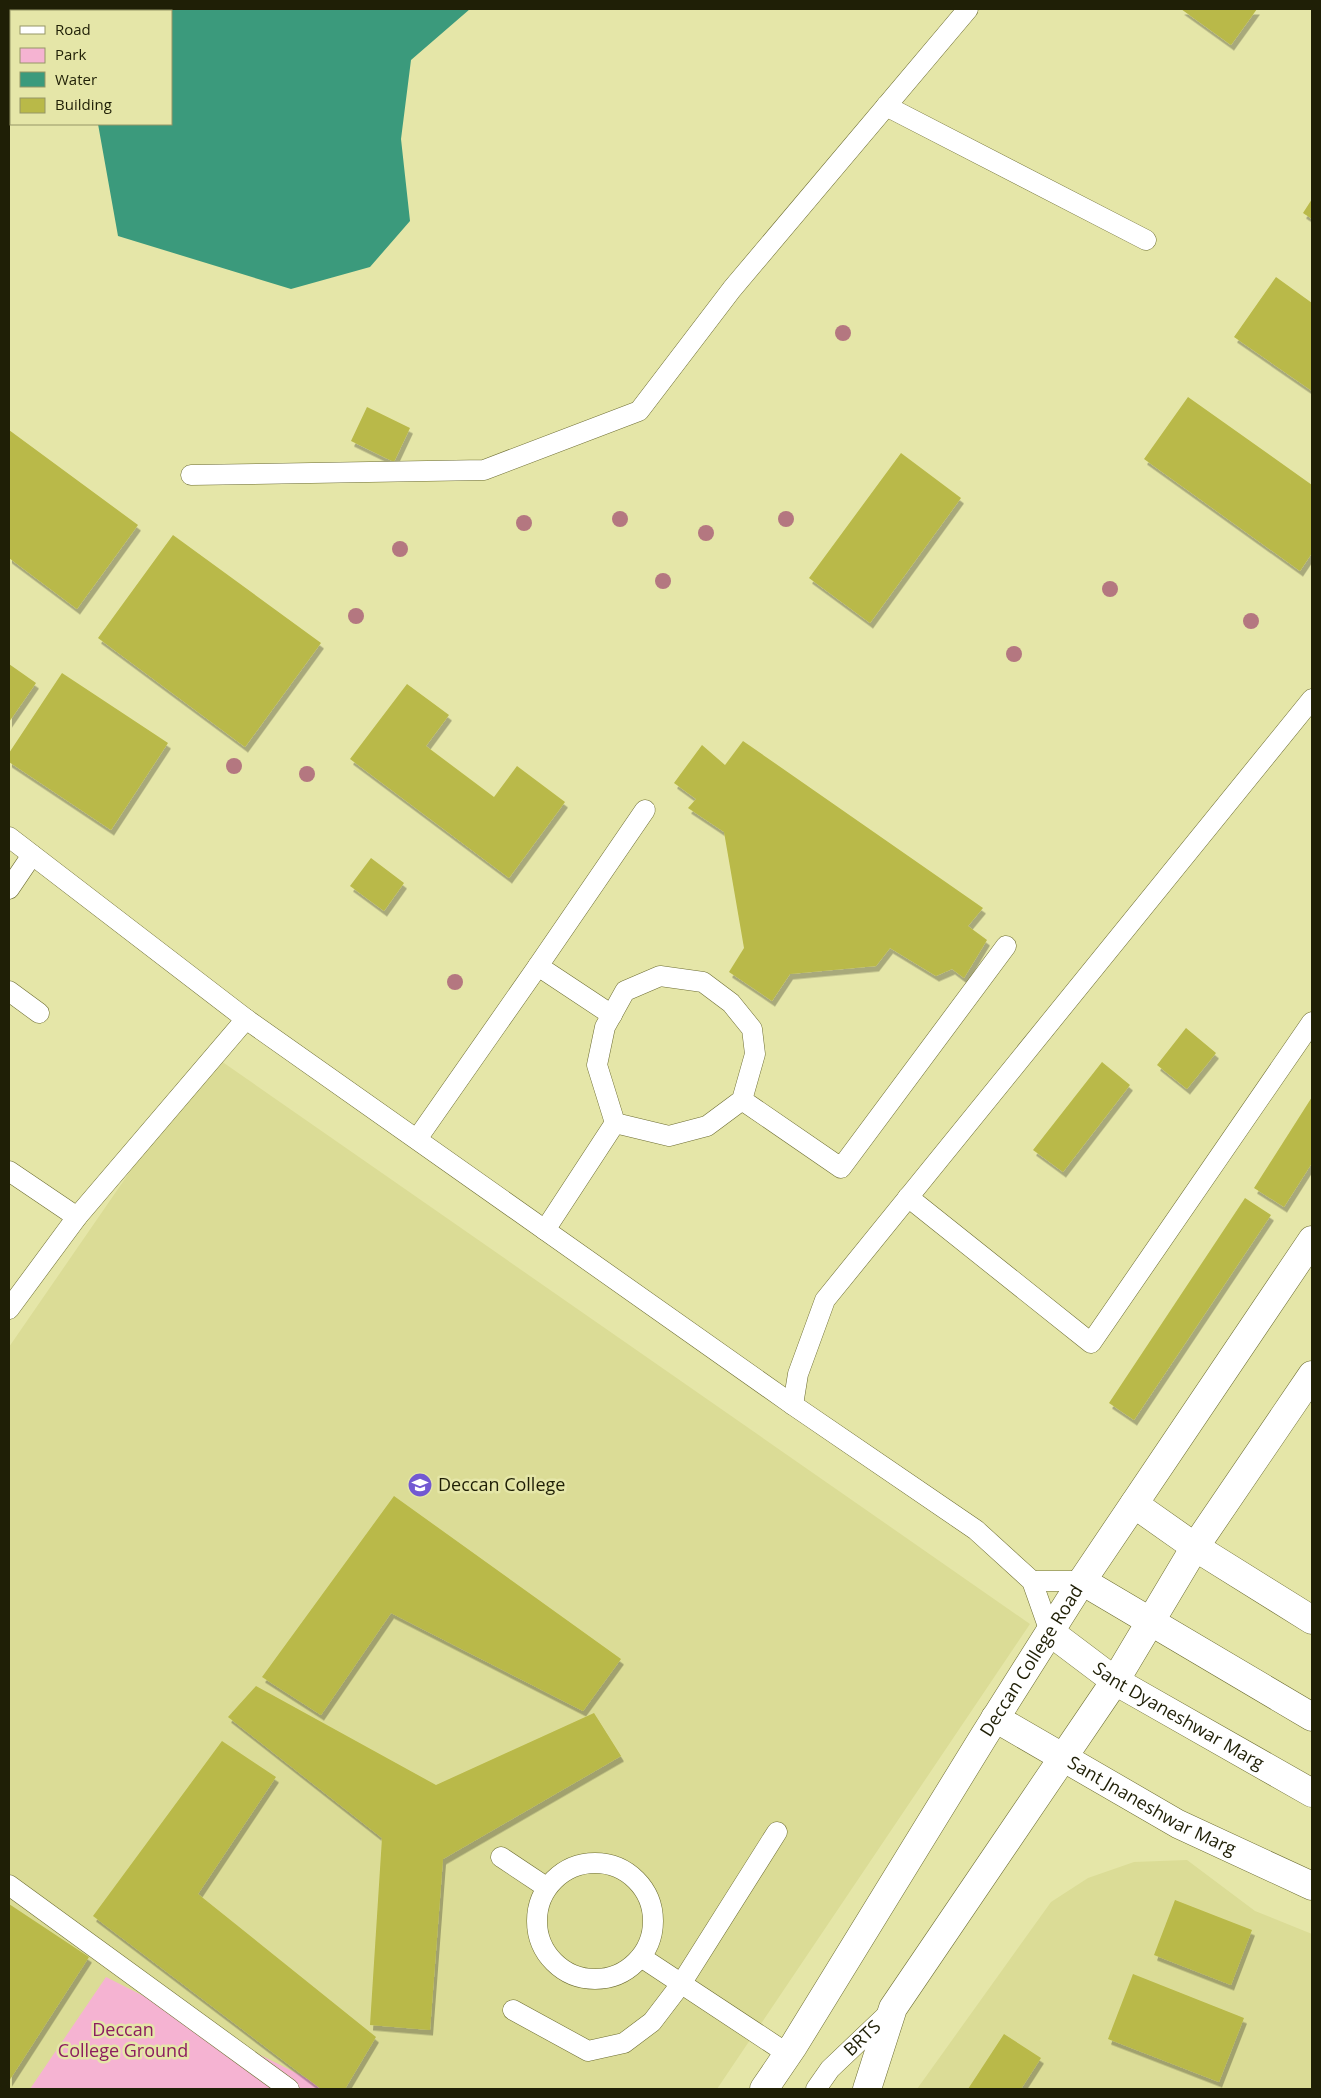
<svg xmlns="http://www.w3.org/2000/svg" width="1321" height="2098" font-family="'Open Sans',sans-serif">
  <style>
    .built { fill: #dbdc96 }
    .green { fill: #f5b3d2 }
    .water { fill: #3b9a7c }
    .building { fill: #b9b948; filter: url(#shadow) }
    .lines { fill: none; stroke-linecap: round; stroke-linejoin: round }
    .lane-casing { stroke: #6d6d32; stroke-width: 21 }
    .secondary-casing { stroke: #6d6d32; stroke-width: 29 }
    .primary-casing { stroke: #6d6d32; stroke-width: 29 }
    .lane { stroke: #fff; stroke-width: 20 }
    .secondary { stroke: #fff; stroke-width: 28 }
    .primary { stroke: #fff; stroke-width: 28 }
    .tree { fill: #b47780 }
    .labels { text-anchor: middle; stroke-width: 5; stroke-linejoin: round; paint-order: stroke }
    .poi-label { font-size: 18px; fill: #1f1f06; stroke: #e5e6a8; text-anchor: start }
    .street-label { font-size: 18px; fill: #1f1f06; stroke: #e5e6a8 }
    .park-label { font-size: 18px; fill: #8c1d5f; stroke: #e5e6a8 }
  </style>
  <defs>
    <filter id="shadow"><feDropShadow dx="3" dy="5.5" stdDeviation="0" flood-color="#0004"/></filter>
  </defs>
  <rect width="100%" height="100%" fill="#e5e6a8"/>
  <path class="built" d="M211,1054l819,570 -313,465h-708v-742z
    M1187,1860l68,51 57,23v155h-395l134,-187 37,-24 46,-16z"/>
  <path class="green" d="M106,1977l222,112h-298z"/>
  <path class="water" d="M114,9h356l-59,51 -10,79 9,82 -40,46 -79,22 -173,-53 -20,-112h73v-113h-59z"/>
  <path class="building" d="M1181,9h76l-26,36z
    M1312,199v20l-9,-6z
    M1276,277l36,26v88l-78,-54z
    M1188,397l124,88v68l-12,18 -156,-112z
    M367,407l43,21 -16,34 -43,-21z
    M9,430l129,95 -61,84 -68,-51z
    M901,453l60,45 -91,125 -61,-45z
    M173,535l148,108 -76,104 -147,-109z
    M9,664l27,19 -27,39z
    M62,673l106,70 -57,87 -102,-68v-9z
    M407,684l42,31 -23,31 68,51 23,-31 48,36 -56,76 -159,-119z
    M743,741l240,167 -15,18 19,14 -23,38 -12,-9 -16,7 -46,-28 -14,18 -86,8 -18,27 -43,-29 15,-24 -20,-116 -36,-24 8,-9 -22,-16 28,-38 23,20z
    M371,858l33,25 -20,28 -34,-25z
    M1186,1028l30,25 -29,36 -30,-24z
    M1102,1062l28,23 -67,87 -30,-22z
    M1312,1097v66l-28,44 -30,-19z
    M1245,1198l26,17 -137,205 -25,-17z
    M394,1496l227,163 -38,52 -192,-98 -70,102 -59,-38z
    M256,1686l180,99 158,-72 27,43 -178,103 -13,171 -60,-5 12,-187 -154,-121z
    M222,1741l54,36 -78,117 178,143 -31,52h-24l-228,-173z
    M1175,1900l77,30 -21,55 -77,-30z
    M9,1904l80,53 -80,124z
    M1133,1974l111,44 -25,64 -111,-43z
    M1004,2034l37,24 -20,31h-53z"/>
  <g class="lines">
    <defs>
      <g id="lane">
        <path d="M886,106l260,134"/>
        <path d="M191,475l293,-5 155,-59 93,-122 236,-280"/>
        <path d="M9,837l237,182 547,386 183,125 56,51 18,51"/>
        <path d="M9,889l23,-34"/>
        <path d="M538,966l107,-156"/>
        <path d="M9,991l30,22"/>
        <path d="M742,1100l99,68 165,-222"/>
        <path d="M417,1139l121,-173 74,49"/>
        <path d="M9,1171l68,46"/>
        <path d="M908,1197l183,146 221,-321"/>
        <path d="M545,1230l70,-107 54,13 38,-10 35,-26 13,-46 -3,-25 -21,-26 -28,-21 -43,-6 -35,15 -20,36 -8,38 18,58"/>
        <path d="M9,1309l68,-92 169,-198"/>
        <path d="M793,1405l5,-31 27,-74 487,-601"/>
        <path d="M1032,1581h50"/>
        <path d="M501,1857l45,30"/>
        <circle cx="595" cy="1921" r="58"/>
        <path d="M9,1885l280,204"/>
        <path d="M641,1957l147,97"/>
        <path d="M513,2010l75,41 36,-8 28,-21 29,-38 96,-152"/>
        <path id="s1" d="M816,2089l14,-20 62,-59"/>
      </g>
      <g id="secondary">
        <path d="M1134,1504l61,43 117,73"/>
        <path id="s2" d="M995,1718l183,106 134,62"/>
      </g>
      <g id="primary">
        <path d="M1082,1581l230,136"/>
        <path id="s3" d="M1050,1632l65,49 197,112"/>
        <path id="s4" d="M764,2089l30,-44 190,-309 98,-155 230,-341"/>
        <path d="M867,2089l26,-81 222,-327 80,-134 117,-172"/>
      </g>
    </defs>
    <use href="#lane" class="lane-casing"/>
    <use href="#secondary" class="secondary-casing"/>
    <use href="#primary" class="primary-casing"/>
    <use href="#lane" class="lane"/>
    <use href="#secondary" class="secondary"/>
    <use href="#primary" class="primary"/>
  </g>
  <g class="tree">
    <circle cx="843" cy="333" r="8"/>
    <circle cx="620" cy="519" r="8"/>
    <circle cx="786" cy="519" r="8"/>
    <circle cx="524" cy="523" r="8"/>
    <circle cx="706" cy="533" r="8"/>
    <circle cx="400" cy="549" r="8"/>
    <circle cx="663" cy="581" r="8"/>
    <circle cx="1110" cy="589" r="8"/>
    <circle cx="356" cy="616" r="8"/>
    <circle cx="1251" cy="621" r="8"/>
    <circle cx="1014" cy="654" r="8"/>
    <circle cx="234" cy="766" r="8"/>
    <circle cx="307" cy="774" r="8"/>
    <circle cx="455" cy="982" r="8"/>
  </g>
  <defs>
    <symbol id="university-disc" viewBox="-11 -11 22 22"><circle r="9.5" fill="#7258d2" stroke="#e5e6a8"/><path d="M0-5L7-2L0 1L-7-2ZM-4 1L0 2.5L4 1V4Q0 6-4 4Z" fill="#fff"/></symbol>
  </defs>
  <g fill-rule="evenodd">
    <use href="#university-disc" x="406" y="1471" width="28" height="28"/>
  </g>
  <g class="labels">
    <g class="poi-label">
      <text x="438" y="1491">Deccan College</text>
    </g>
    <g class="street-label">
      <text dy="6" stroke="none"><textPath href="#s4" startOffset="505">Deccan College Road</textPath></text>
      <text dy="6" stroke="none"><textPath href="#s3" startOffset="154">Sant Dyaneshwar Marg</textPath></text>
      <text dy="6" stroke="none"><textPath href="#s2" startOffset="180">Sant Jnaneshwar Marg</textPath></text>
      <text dy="6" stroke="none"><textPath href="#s1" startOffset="69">BRTS</textPath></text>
    </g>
    <g class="park-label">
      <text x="123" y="2036">Deccan<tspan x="123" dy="21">College Ground</tspan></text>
    </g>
  </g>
  <rect width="1321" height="2098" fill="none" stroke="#1f1f06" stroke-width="20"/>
  <rect x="10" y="10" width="162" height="115" fill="#e5e6a8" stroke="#969667"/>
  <rect x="20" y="26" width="25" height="8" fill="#ffffff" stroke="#969667"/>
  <text x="55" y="35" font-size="15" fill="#1f1f06">Road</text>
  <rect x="20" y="48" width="25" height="15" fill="#f5b3d2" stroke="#969667"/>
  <text x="55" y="60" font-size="15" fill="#1f1f06">Park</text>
  <rect x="20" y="72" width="25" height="15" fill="#3b9a7c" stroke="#969667"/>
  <text x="55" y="85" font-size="15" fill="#1f1f06">Water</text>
  <rect x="20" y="98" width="25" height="15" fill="#b9b948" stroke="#969667"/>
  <text x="55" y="110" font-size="15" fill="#1f1f06">Building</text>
</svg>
